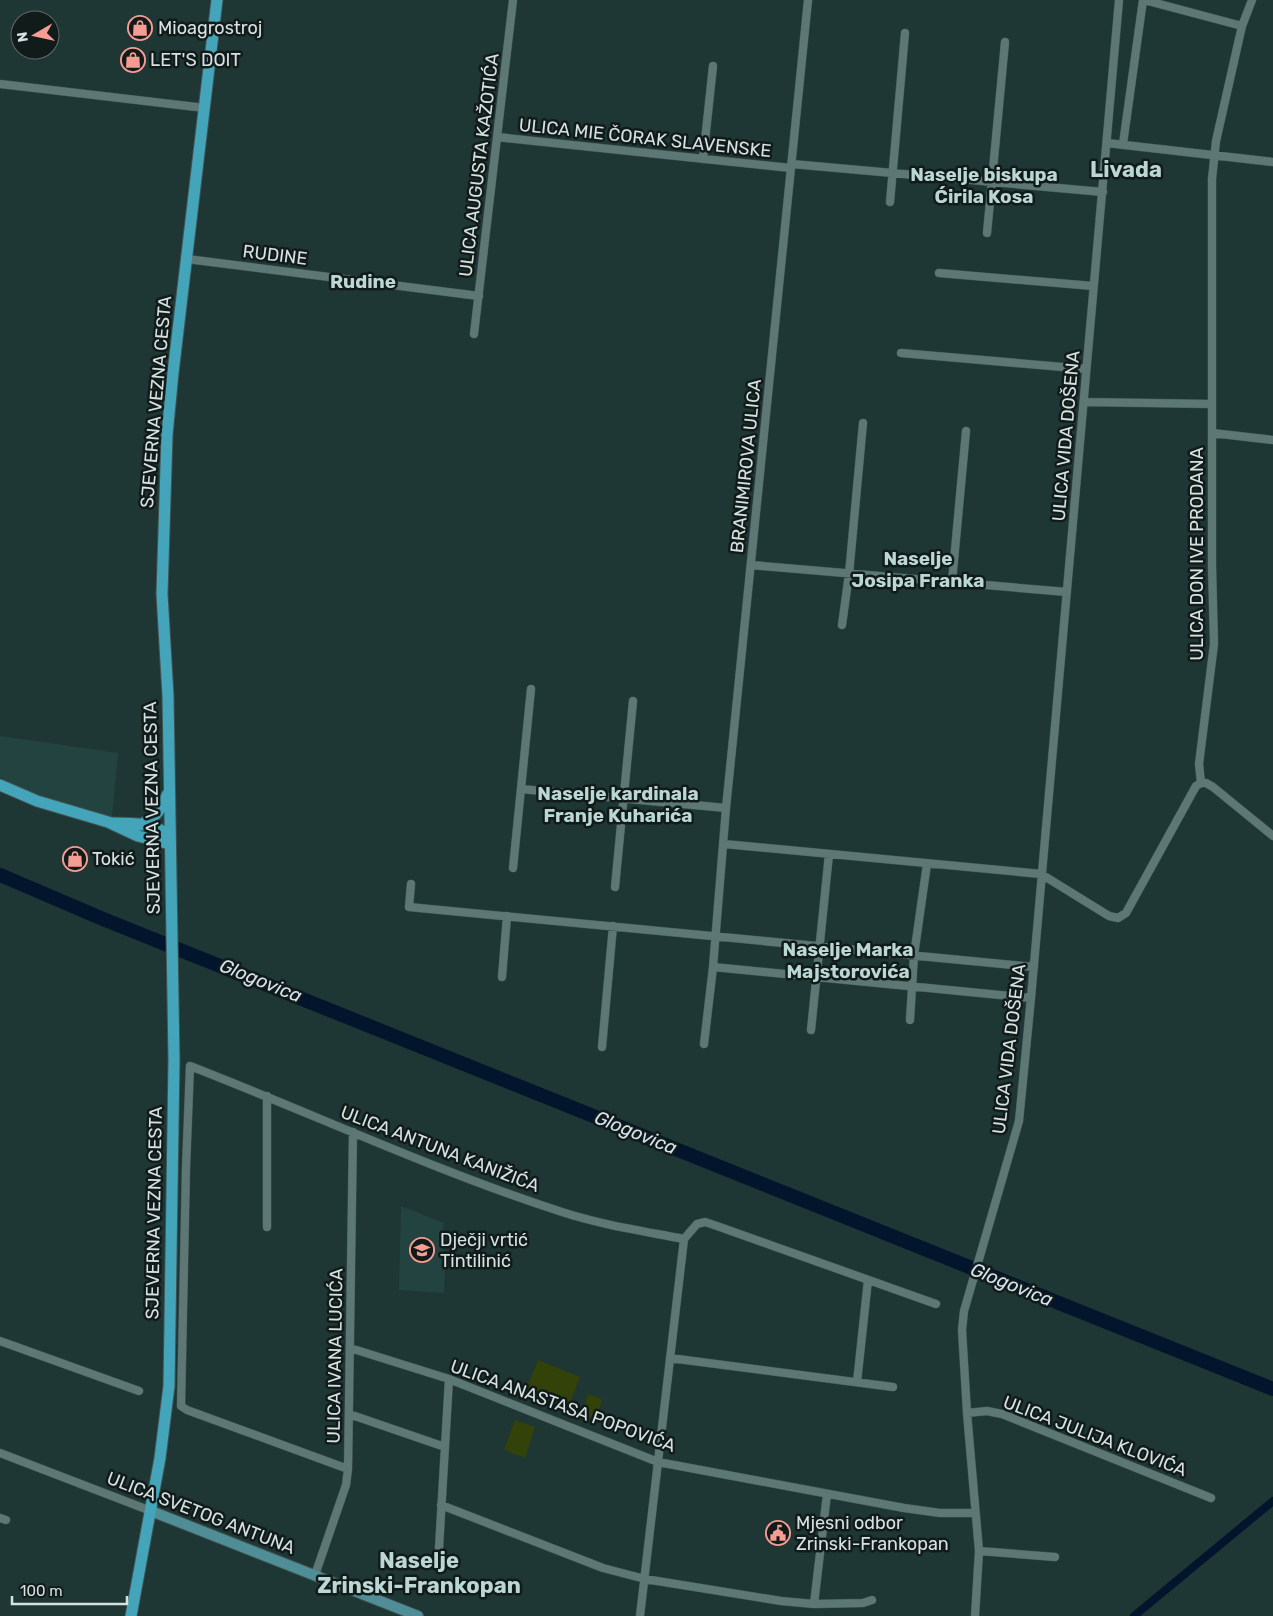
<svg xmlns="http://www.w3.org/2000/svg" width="1273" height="1616" font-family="Rubik,sans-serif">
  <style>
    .built { fill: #234340 }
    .green { fill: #334208 }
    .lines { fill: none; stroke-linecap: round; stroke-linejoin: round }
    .canal { stroke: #02152c; stroke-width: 8 }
    .river { stroke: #02152c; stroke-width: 14 }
    .street-casing { stroke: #405452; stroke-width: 9 }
    .secondary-casing { stroke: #405452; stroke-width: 12 }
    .primary-casing { stroke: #405452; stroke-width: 13 }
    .street { stroke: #5d7774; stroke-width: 8 }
    .secondary { stroke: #508e97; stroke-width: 10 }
    .primary { stroke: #44a4ba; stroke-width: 11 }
    .labels { text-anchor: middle; stroke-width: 5; stroke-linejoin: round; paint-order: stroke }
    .poi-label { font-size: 18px; fill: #d5e2e1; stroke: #111b1a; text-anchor: start }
    .street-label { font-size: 18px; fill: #d5e2e1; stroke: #111b1a }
    .neighbourhood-label { font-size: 19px; font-weight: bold; fill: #bbd7d3; stroke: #111b1a }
    .water-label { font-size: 19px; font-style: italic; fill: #d6e2f1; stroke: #111b1a }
    .district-label { font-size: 22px; font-weight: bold; fill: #bbd7d3; stroke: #111b1a }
  </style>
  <rect width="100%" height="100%" fill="#1e3634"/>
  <path class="built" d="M0,736l118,17 -6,65 -40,-10 -49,-18 -23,-13z
    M401,1206l43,17 -2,24 4,5 -2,41 -45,-3z"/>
  <path class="green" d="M538,1360l42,17 -11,29 -43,-17z
    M588,1394l14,5 -6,21 -14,-4z
    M515,1420l20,7 -10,31 -21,-8z"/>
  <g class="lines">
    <path class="canal" d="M1134,1616l139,-115"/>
    <path class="river" d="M0,875l103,44 1170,470"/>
    <defs>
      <path id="street" d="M1144,0l98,26
        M0,84l205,24
        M497,137l294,31
        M1107,143l166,19
        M1123,144l20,-144
        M703,159l10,-93
        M792,164l311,28
        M890,202l15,-169
        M987,233l18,-191
        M187,259l292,37
        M939,273l154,13
        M474,334l39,-334
        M901,353l185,16
        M1084,402l128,2
        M1212,433l61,7
        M751,565l316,27
        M952,582l14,-151
        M842,625l7,-51 14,-151
        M1201,783l-2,-19 15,-120 -2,-79v-386l4,-38 26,-115 10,-26
        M1201,783h5l7,4 60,49
        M521,789l205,19
        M724,844l317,30 68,42 9,2 8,-5 70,-127 5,-3
        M513,868l18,-179
        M411,884l-2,23 625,60
        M615,887l18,-186
        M713,967l318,31
        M502,977l5,-61
        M910,1020l4,-65 13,-91
        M811,1030l18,-176
        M704,1044l9,-77 13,-159 82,-808
        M602,1047l11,-121
        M267,1096v131
        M0,1341l139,50
        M350,1348l99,31 209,83 246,46 36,5h35
        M670,1358l223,29
        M857,1382l11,-102
        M967,1413l20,-2 15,3 209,84
        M349,1414l96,33
        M0,1453l151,58
        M348,1469l-161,-59 -6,-4 5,-238 4,-102c124,48 245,105 372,146 40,13 81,19 122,27
        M441,1505l162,63 42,11 136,22 33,3 49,-1 9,-3
        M0,1518l6,2
        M439,1548l10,-169
        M979,1551l76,6
        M315,1575l31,-90 2,-16 5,-337
        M814,1604l13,-110
        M640,1616l44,-377 13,-15 8,-2 12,4 219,78
        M975,1616l4,-65 -12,-138 -5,-83 2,-19 55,-190 12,-123 88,-998"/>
      <path id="secondary" d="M151,1511l267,105"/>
      <path id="primary" d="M0,785l37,16 71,21 30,14 32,8
        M113,823c17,0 45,0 57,14
        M139,825c15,-5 23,-16 28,-30
        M131,1616l29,-158 9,-72 5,-326 -6,-364 -6,-102 5,-159 6,-62 44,-373"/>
    </defs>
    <use href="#street" class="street-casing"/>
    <use href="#secondary" class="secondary-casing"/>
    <use href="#primary" class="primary-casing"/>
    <use href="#street" class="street"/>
    <use href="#secondary" class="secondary"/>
    <use href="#primary" class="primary"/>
  </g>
  <defs>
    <symbol id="shop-ring" viewBox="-11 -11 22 22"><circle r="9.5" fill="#111b1a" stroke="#f59c93" stroke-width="1.5"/><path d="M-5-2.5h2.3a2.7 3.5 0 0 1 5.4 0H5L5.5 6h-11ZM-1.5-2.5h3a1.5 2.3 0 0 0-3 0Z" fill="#f59c93"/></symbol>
    <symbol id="school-ring" viewBox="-11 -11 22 22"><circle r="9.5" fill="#111b1a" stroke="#f59c93" stroke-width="1.5"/><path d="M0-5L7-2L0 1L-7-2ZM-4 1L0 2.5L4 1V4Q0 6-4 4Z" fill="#f59c93"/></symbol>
    <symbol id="civic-ring" viewBox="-11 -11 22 22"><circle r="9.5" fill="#111b1a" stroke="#f59c93" stroke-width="1.5"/><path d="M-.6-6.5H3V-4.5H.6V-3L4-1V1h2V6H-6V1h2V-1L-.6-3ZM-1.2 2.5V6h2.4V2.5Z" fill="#f59c93"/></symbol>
  </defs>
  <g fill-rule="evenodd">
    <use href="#shop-ring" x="126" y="14" width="28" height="28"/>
    <use href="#shop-ring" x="119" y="46" width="28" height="28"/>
    <use href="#shop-ring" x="61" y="845" width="28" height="28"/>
    <use href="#school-ring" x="408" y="1236" width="28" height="28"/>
    <use href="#civic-ring" x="764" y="1519" width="28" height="28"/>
  </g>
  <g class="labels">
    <g class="poi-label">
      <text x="158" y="34">Mioagrostroj</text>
      <text x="150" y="66">LET'S DOIT</text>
      <text x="92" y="865">Tokić</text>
      <text x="440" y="1246">Dječji vrtić<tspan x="440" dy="21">Tintilinić</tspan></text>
      <text x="796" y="1529">Mjesni odbor<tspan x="796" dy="21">Zrinski-Frankopan</tspan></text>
    </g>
    <g class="street-label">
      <text transform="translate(645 138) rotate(6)" y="6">ULICA MIE ČORAK SLAVENSKE</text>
      <text transform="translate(479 165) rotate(-83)" y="6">ULICA AUGUSTA KAŽOTIĆA</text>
      <text transform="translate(275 255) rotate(7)" y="6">RUDINE</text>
      <text transform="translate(156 402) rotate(-85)" y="6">SJEVERNA VEZNA CESTA</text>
      <text transform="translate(1066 436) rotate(-85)" y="6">ULICA VIDA DOŠENA</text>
      <text transform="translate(746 466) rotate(-84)" y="6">BRANIMIROVA ULICA</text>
      <text transform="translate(1197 554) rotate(-90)" y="6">ULICA DON IVE PRODANA</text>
      <text transform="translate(152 808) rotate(-91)" y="6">SJEVERNA VEZNA CESTA</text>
      <text transform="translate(1009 1049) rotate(-83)" y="6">ULICA VIDA DOŠENA</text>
      <text transform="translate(440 1149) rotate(21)" y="6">ULICA ANTUNA KANIŽIĆA</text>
      <text transform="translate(154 1213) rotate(-89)" y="6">SJEVERNA VEZNA CESTA</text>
      <text transform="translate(335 1356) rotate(-89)" y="6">ULICA IVANA LUCIĆA</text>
      <text transform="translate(563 1406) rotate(20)" y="6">ULICA ANASTASA POPOVIĆA</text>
      <text transform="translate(1095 1436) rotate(21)" y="6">ULICA JULIJA KLOVIĆA</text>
      <text transform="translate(201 1513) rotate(21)" y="6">ULICA SVETOG ANTUNA</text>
    </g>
    <g class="neighbourhood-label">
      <text x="984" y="181">Naselje biskupa<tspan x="984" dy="22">Ćirila Kosa</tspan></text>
      <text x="363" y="288">Rudine</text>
      <text x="918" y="565">Naselje<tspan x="918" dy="22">Josipa Franka</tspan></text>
      <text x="618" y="800">Naselje kardinala<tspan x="618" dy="22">Franje Kuharića</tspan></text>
      <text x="848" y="956">Naselje Marka<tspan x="848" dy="22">Majstorovića</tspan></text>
    </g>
    <g class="water-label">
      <text transform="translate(261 980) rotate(22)" y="7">Glogovica</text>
      <text transform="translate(636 1132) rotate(22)" y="7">Glogovica</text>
      <text transform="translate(1012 1284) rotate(22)" y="7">Glogovica</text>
    </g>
    <g class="district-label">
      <text x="1126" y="177">Livada</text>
      <text x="419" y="1568">Naselje<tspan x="419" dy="25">Zrinski-Frankopan</tspan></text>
    </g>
  </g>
  <g transform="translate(35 35) rotate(261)"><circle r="24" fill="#111b1a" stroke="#5f6b6a"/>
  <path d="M0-4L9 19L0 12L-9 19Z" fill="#f59c93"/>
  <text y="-8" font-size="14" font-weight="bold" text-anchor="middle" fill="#d5e2e1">N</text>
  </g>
  <path d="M12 1596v8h115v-8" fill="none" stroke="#d5e2e1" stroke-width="2.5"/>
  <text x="20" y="1596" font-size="15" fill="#d5e2e1" stroke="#111b1a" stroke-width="4" paint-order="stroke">100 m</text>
</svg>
